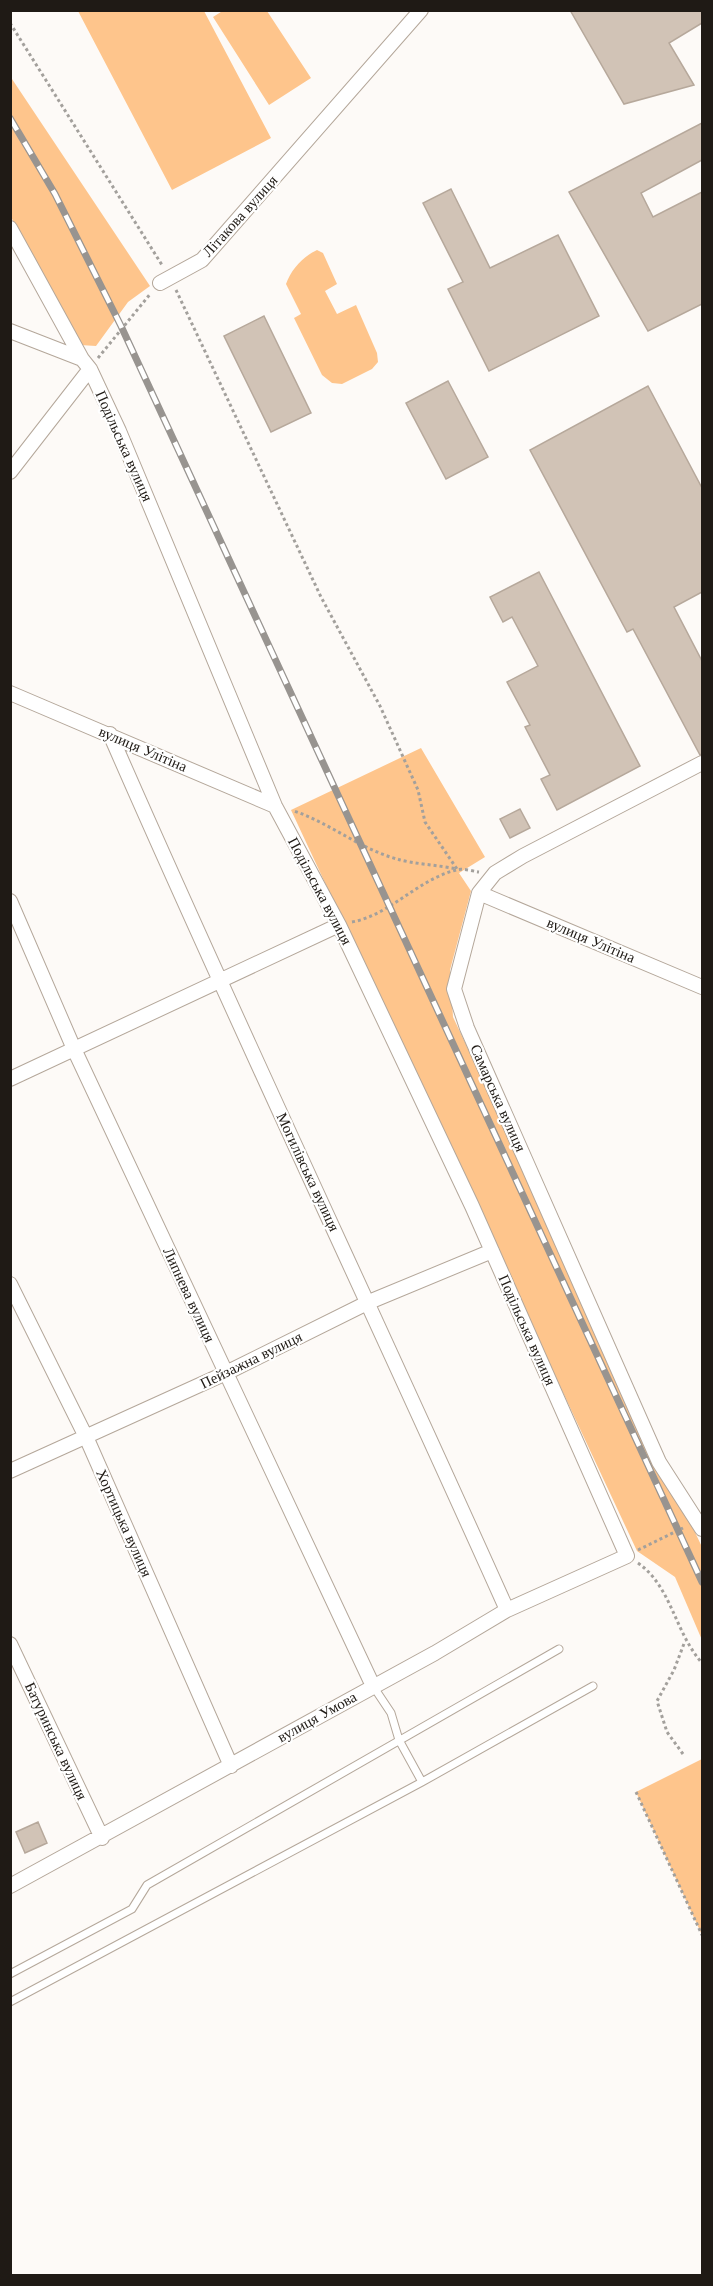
<svg xmlns="http://www.w3.org/2000/svg" width="713" height="2286" font-family="'Libre Baskerville',serif">
  <style>
    .green { fill: #fec58c }
    .building { fill: #d1c3b6; stroke: #b6a89b; stroke-width: 1.5 }
    .lines { fill: none; stroke-linecap: round; stroke-linejoin: round }
    .lane-casing { stroke: #b4a79a; stroke-width: 9 }
    .street-casing { stroke: #b4a79a; stroke-width: 16 }
    .path { stroke: #a3a09c; stroke-width: 3; stroke-dasharray: 3 3; stroke-linecap: butt }
    .lane { stroke: #fff; stroke-width: 7 }
    .street { stroke: #fff; stroke-width: 14 }
    .rail-casing { stroke: #989490; stroke-width: 7 }
    .rail { stroke: #fff; stroke-width: 4.5; stroke-dasharray: 14; stroke-linecap: butt }
    .labels { text-anchor: middle; stroke-width: 4.5; stroke-linejoin: round; paint-order: stroke }
    .street-label { font-size: 15px; fill: #1f1a15; stroke: #fff }
  </style>
  <rect width="100%" height="100%" fill="#fdfaf7"/>
  <path class="green" d="M224,10l43,1 44,67 -42,27 -56,-88z
    M78,11h126l67,127 -99,52z
    M10,76l140,210 -22,16 -32,44 -16,-1 -69,-128z
    M317,250l6,3 14,31 -12,7 12,23 19,-9 21,48 1,9 -6,7 -30,15 -10,-1 -10,-8 -28,-57 7,-4 -15,-30c5,-14 16,-27 31,-34z
    M421,748l64,109 -26,16 12,18 -21,79 3,47 249,530v93l-27,-63 -38,-26 -346,-741z
    M702,1759v176l-66,-143z"/>
  <path class="building" d="M570,10h132v13l-33,20 25,42 -70,19z
    M702,123v37l-61,33 12,24 49,-25v112l-54,27 -79,-139z
    M451,189l39,79 68,-33 41,81 -110,55 -41,-82 15,-7 -40,-79z
    M264,316l47,97 -40,19 -47,-96z
    M448,381l40,76 -42,22 -40,-76z
    M648,386l54,102v104l-28,15 28,54v93l-2,1 -67,-126 -6,3 -97,-182z
    M539,572l101,194 -83,44 -16,-31 9,-4 -25,-48 5,-2 -23,-43 31,-16 -26,-49 -9,5 -13,-25z
    M520,809l10,19 -20,10 -10,-19z
    M38,1822l9,21 -22,10 -9,-21z"/>
  <g class="lines">
    <defs>
      <path id="lane" d="M373,1686l18,27 8,27 23,42
        M10,1974l122,-65 15,-24 412,-236
        M10,2002l412,-220 171,-96"/>
      <path id="street" d="M10,228l72,131 8,10 29,62 156,375 64,119 133,281 155,350 -120,54 -72,43 -425,233
        M160,283l42,-23 219,-250
        M10,331l72,28
        M10,472l80,-103
        M10,693l265,113
        M110,734c128,294 266,583 397,876
        M702,763l-179,93 -28,17 -16,20 -25,96 13,39 192,434 43,67
        M479,893l223,94
        M10,901l64,148 299,637
        M10,1079l329,-154
        M10,1284l77,155 144,327
        M10,1471l216,-98 143,-71 123,-51
        M10,1644l92,194"/>
    </defs>
    <use href="#lane" class="lane-casing"/>
    <use href="#street" class="street-casing"/>
    <path class="path" d="M10,23l152,242
      M176,290l145,307 59,109 38,84 7,32 32,47c-19,-4 -44,-5 -60,-10 -37,-10 -67,-36 -103,-48
      M98,358l53,-65
      M352,922c38,-7 65,-42 104,-52 6,-2 16,1 23,2
      M638,1550l45,-22
      M638,1563c34,24 36,68 64,100
      M683,1754l-16,-22 -10,-31 17,-31 11,-29
      M636,1792l66,143"/>
    <use href="#lane" class="lane"/>
    <use href="#street" class="street"/>
    <defs>
      <path id="rail" d="M10,118l45,76 66,132 581,1256"/>
    </defs>
    <use href="#rail" class="rail-casing"/>
    <use href="#rail" class="rail"/>
  </g>
  <g class="labels">
    <g class="street-label">
      <text transform="translate(240 216) rotate(-48)" y="5">Літакова вулиця</text>
      <text transform="translate(124 446) rotate(66)" y="5">Подільська вулиця</text>
      <text transform="translate(143 749) rotate(23)" y="5">вулиця Улітіна</text>
      <text transform="translate(320 891) rotate(62)" y="5">Подільська вулиця</text>
      <text transform="translate(591 940) rotate(23)" y="5">вулиця Улітіна</text>
      <text transform="translate(498 1098) rotate(66)" y="5">Самарська вулиця</text>
      <text transform="translate(308 1172) rotate(65)" y="5">Могилівська вулиця</text>
      <text transform="translate(189 1295) rotate(65)" y="5">Липнева вулиця</text>
      <text transform="translate(527 1330) rotate(66)" y="5">Подільська вулиця</text>
      <text transform="translate(251 1360) rotate(-26)" y="5">Пейзажна вулиця</text>
      <text transform="translate(124 1523) rotate(66)" y="5">Хортицька вулиця</text>
      <text transform="translate(317 1717) rotate(-29)" y="5">вулиця Умова</text>
      <text transform="translate(56 1741) rotate(65)" y="5">Батуринська вулиця</text>
    </g>
  </g>
  <rect width="713" height="2286" fill="none" stroke="#1f1a15" stroke-width="24"/>
</svg>
